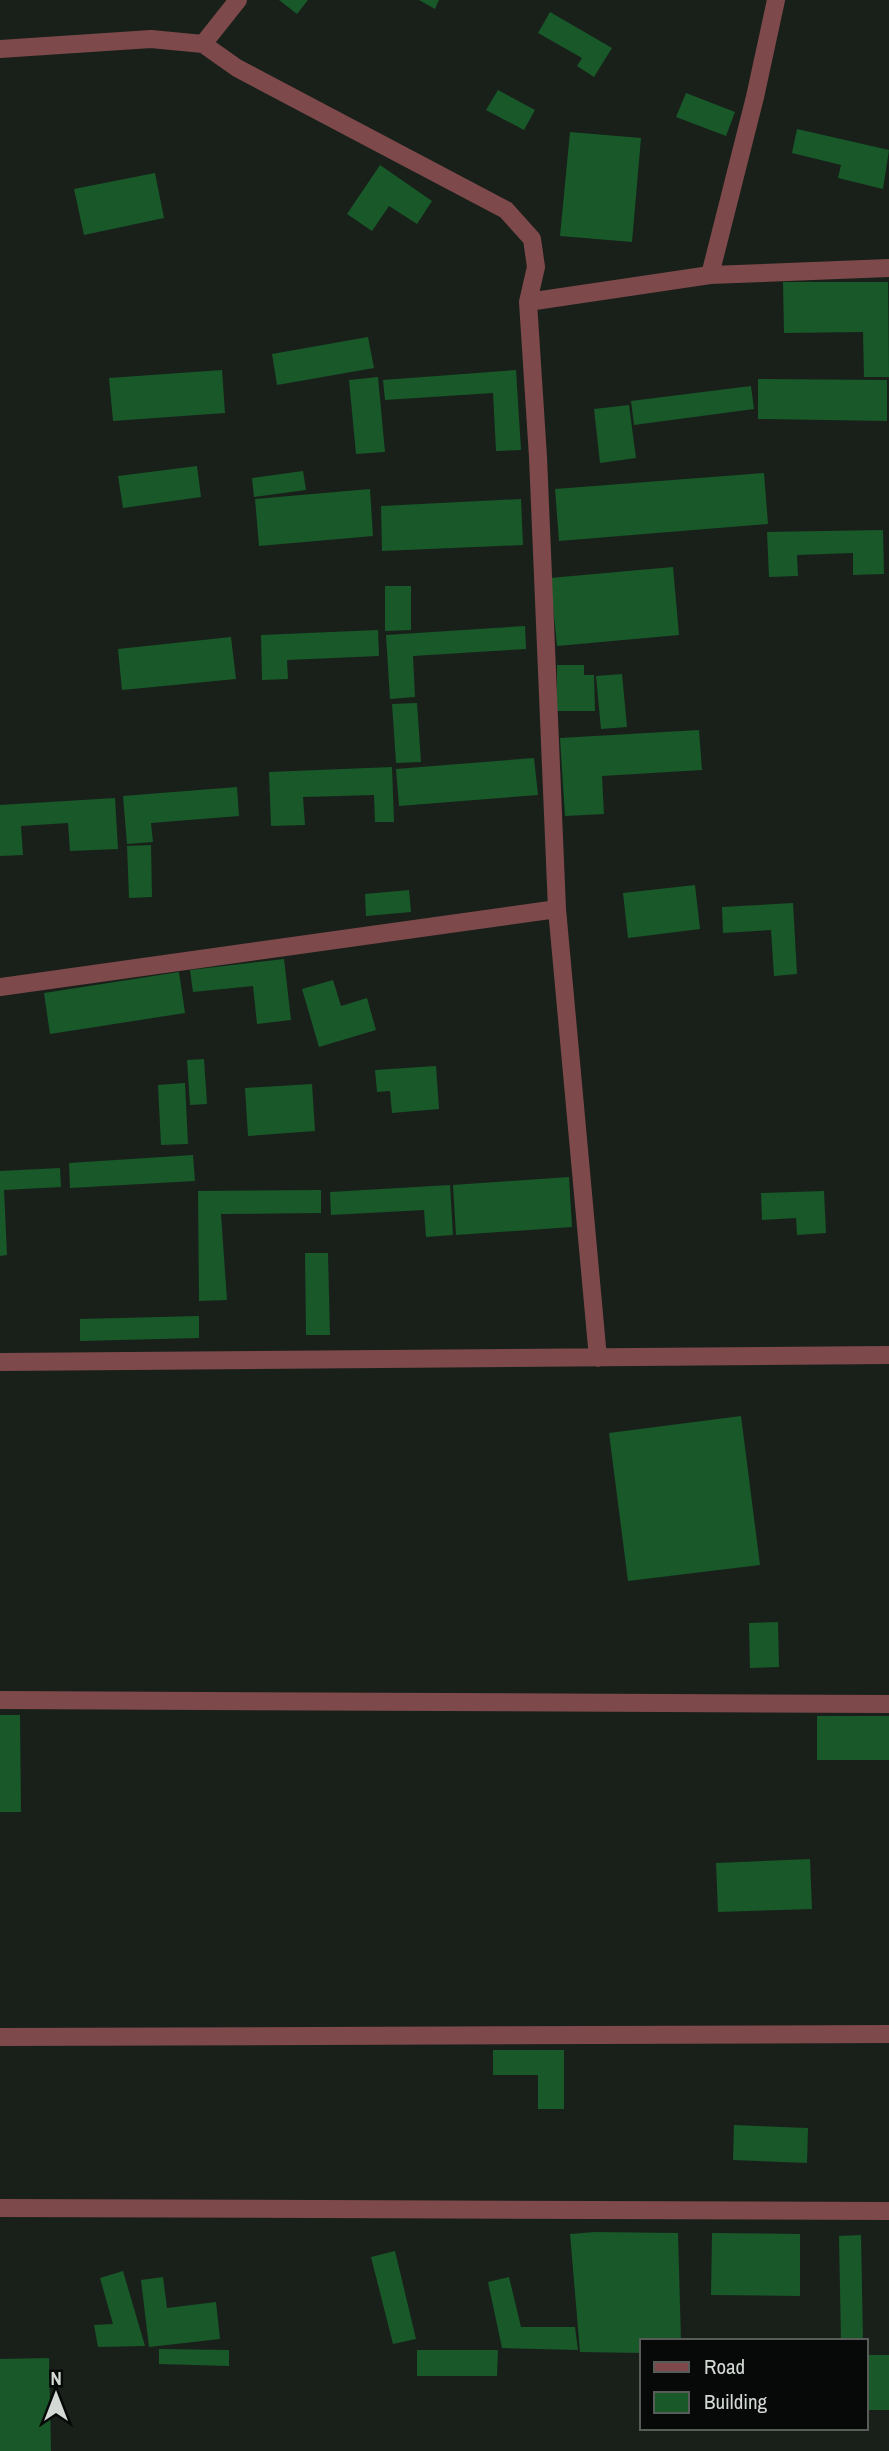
<svg xmlns="http://www.w3.org/2000/svg" width="889" height="2451" font-family="'Archivo Narrow',sans-serif">
  <style>
    .building { fill: #185829 }
    .lines { fill: none; stroke-linecap: round; stroke-linejoin: round }
    .minor { stroke: #7e494b; stroke-width: 18 }
  </style>
  <rect width="100%" height="100%" fill="#19201a"/>
  <path class="building" d="M279,0h29l-11,14z
    M419,0h20l-4,9z
    M550,12l62,36 -18,29 -17,-11 5,-8 -44,-25z
    M498,90l37,20 -11,20 -38,-20z
    M686,93l49,19 -9,24 -50,-19z
    M797,129l92,21 -6,39 -45,-11 3,-13 -49,-12z
    M570,132l71,6 -9,104 -72,-6z
    M380,165l52,36 -15,23 -28,-18 -17,25 -25,-17z
    M155,173l9,45 -80,17 -10,-46z
    M783,282h105l1,95h-25l-1,-45 -79,1z
    M368,337l6,31 -97,17 -5,-31z
    M222,370l3,43 -112,8 -4,-43z
    M516,370l5,80 -25,1 -3,-58 -108,7 -2,-20z
    M378,377l7,75 -29,2 -7,-74z
    M758,379l129,1v41l-129,-2z
    M751,386l3,23 -120,16 -3,-24z
    M629,405l7,53 -36,5 -6,-54z
    M197,466l4,31 -78,11 -5,-32z
    M303,471l3,19 -52,7 -2,-19z
    M764,473l4,51 -209,17 -4,-52z
    M370,489l3,47 -114,10 -4,-47z
    M521,499l2,46 -141,6 -1,-45z
    M883,530l1,44 -31,1v-22l-56,2 1,21 -29,1 -2,-45z
    M673,567l6,68 -122,11 -7,-68z
    M385,586h26v44l-26,1z
    M525,626l1,23 -113,7 2,41 -25,2 -4,-64z
    M378,630l1,26 -92,4 1,19 -26,1 -1,-45z
    M231,637l5,42 -114,11 -4,-41z
    M557,665h27v10h10l1,36h-38z
    M622,674l5,53 -26,2 -5,-53z
    M417,703l4,59 -25,1 -4,-59z
    M699,730l3,40 -100,6 2,38 -39,2 -5,-78z
    M534,758l4,37 -139,11 -3,-37z
    M392,767l2,55h-19l-1,-27 -71,2 2,28 -34,1 -2,-54z
    M237,787l2,29 -88,7 2,19 -26,2 -4,-48z
    M115,798l3,51 -48,2 -2,-28 -47,3 2,29 -23,1v-51z
    M151,845l1,52 -23,1 -2,-52z
    M695,885l5,44 -72,9 -5,-45z
    M409,890l2,22 -45,4 -1,-22z
    M793,903l4,71 -23,2 -3,-46 -48,3 -1,-26z
    M284,959l7,61 -34,4 -4,-38 -60,6 -3,-22z
    M179,972l6,41 -135,21 -6,-41z
    M333,980l8,26 26,-8 9,32 -57,17 -17,-58z
    M204,1059l3,45 -17,1 -3,-45z
    M436,1066l3,43 -47,4 -2,-22 -13,1 -2,-22z
    M185,1083l3,61 -27,1 -3,-60z
    M312,1084l3,47 -67,5 -3,-48z
    M193,1155l2,26 -125,7 -1,-25z
    M60,1168l1,19 -57,3 3,65 -7,1v-85z
    M569,1177l3,50 -116,8 -3,-50z
    M450,1185l3,50 -27,2 -2,-27 -93,5 -1,-23z
    M321,1190v23l-100,1 6,86 -28,1 -1,-110z
    M824,1191l2,42 -29,2 -1,-17 -34,2 -1,-27z
    M305,1253h23l2,82h-24z
    M199,1316v22l-119,3v-22z
    M741,1416l19,149 -132,16 -19,-148z
    M778,1622l1,45 -29,1 -1,-45z
    M0,1715h20l1,97h-21z
    M817,1716h72v44h-72z
    M810,1859l2,50 -94,3 -2,-49z
    M493,2050h71v59h-26v-34h-45z
    M734,2125l74,3 -1,35 -74,-3z
    M595,2232l83,1 3,108h-39v12l-62,-1 -10,-118z
    M712,2233l88,1v62l-89,-1z
    M861,2235l2,106h-22l-2,-105z
    M395,2251l21,88 -23,5 -22,-87z
    M123,2271l22,75 -47,1 -4,-22 19,-1 -13,-46z
    M163,2277l4,31 49,-6 4,37 -71,8 -8,-67z
    M509,2277l12,50h54l3,23 -76,-2 -14,-66z
    M159,2349l70,1v16l-70,-2z
    M417,2350h81l-1,26h-80z
    M866,2355h23v55h-23z
    M49,2358l2,93h-51v-92z"/>
  <g class="lines">
    <path class="minor" d="M203,44l35,-44
      M0,49l151,-10 52,5 34,24 269,142 26,29 4,28 -8,35 10,155 19,452 -557,78
      M710,275l45,-178 21,-97
      M528,302l182,-27 179,-7
      M557,909l41,449
      M0,1362l889,-7
      M0,1700l889,4
      M0,2037l889,-3
      M0,2208l889,3"/>
  </g>
  <rect x="640" y="2339" width="228" height="91" fill="#060907" stroke="#585c59" stroke-width="2"/>
  <rect x="654" y="2362" width="35" height="10" fill="#7e494b" stroke="#585c59" stroke-width="2"/>
  <text x="704" y="2374" font-size="21" fill="#d4d9d5">Road</text>
  <rect x="654" y="2392" width="35" height="21" fill="#185829" stroke="#585c59" stroke-width="2"/>
  <text x="704" y="2409" font-size="21" fill="#d4d9d5">Building</text>
  <g transform="translate(56 2395)" stroke="#060907" stroke-width="5" paint-order="stroke">
  <path d="M0-5L12 26L0 18L-12 26Z" fill="#d4d9d5"/>
  <text y="-10" font-size="19" font-weight="bold" text-anchor="middle" fill="#d4d9d5">N</text>
  </g>
</svg>
